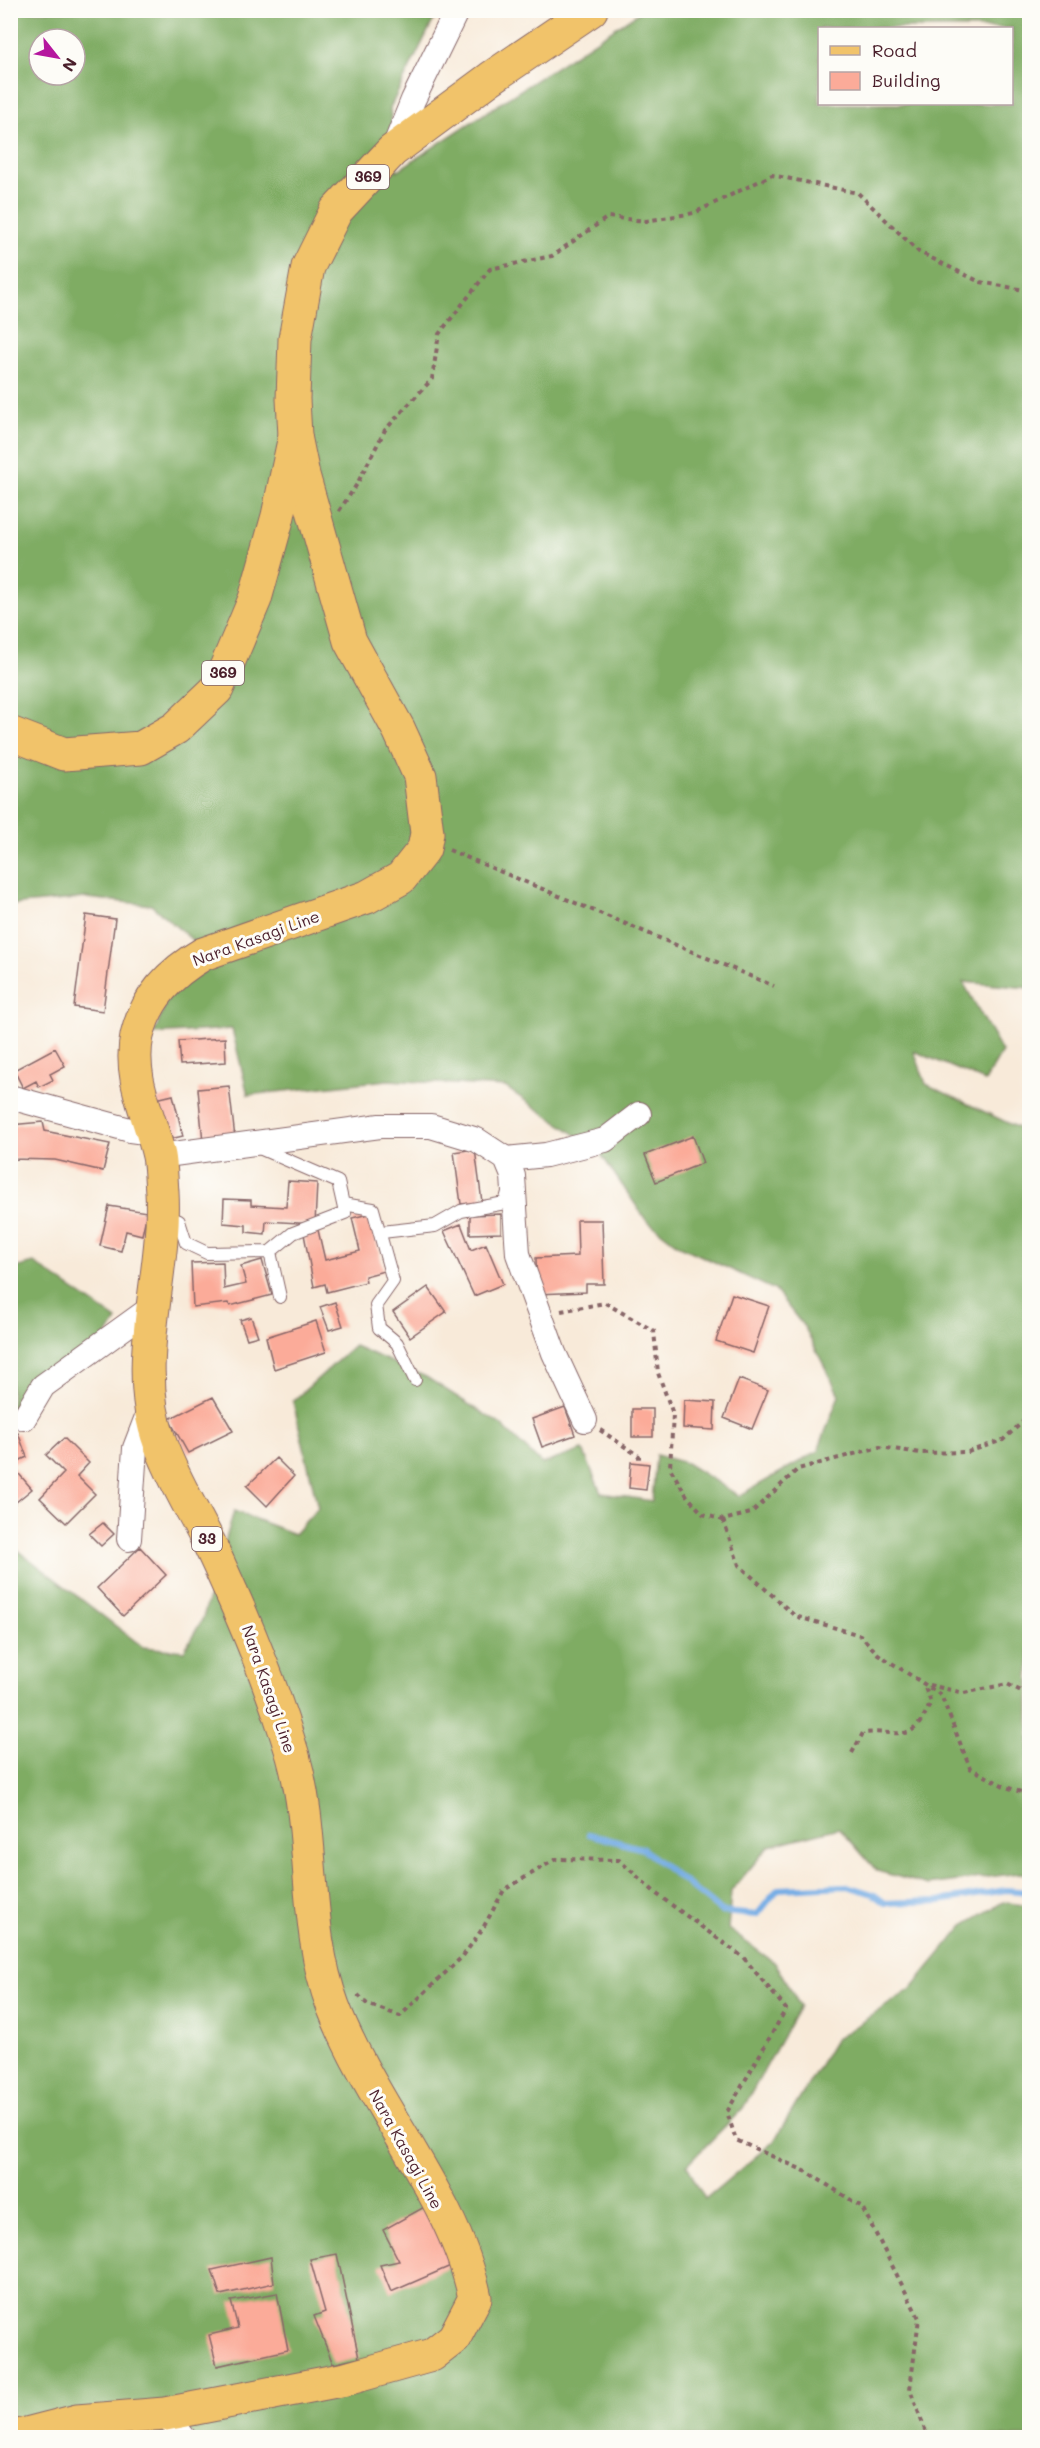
<svg xmlns="http://www.w3.org/2000/svg" width="1040" height="2448" font-family="Mali,sans-serif">
  <style>
    .forest { fill: #7fac64; stroke: #646648; stroke-width: 1.5; fill-rule: evenodd }
    .lines { fill: none; stroke-linecap: round; stroke-linejoin: round }
    .stream { stroke: #76ade5; stroke-width: 6 }
    .building { fill: #fbab99 }
    .lane-casing { stroke: #876668; stroke-width: 14 }
    .street-casing { stroke: #876668; stroke-width: 26 }
    .primary-casing { stroke: #876668; stroke-width: 35 }
    .highway-casing { stroke: #876668; stroke-width: 35 }
    .path { stroke: #876668; stroke-width: 4; stroke-dasharray: 4.5 4.5; stroke-linecap: butt }
    .lane { stroke: #fff; stroke-width: 12 }
    .street { stroke: #fff; stroke-width: 24 }
    .primary { stroke: #f1c36a; stroke-width: 33 }
    .highway { stroke: #f1c36a; stroke-width: 33 }
    .labels { text-anchor: middle; stroke-width: 6; stroke-linejoin: round; paint-order: stroke }
    .shield { fill: #fdfcf7; stroke: #806168; stroke-width: 1.5 }
    .shield-label { font-size: 15px; font-weight: bold; fill: #4a1f2b }
    .street-label { font-size: 16px; fill: #4a1f2b; stroke: #fdfcf7 }
  </style>
  <rect width="100%" height="100%" fill="#fdfcf7"/>
  <filter id="ink" filterUnits="userSpaceOnUse"><feTurbulence type="fractalNoise" baseFrequency=".0167" numOctaves="2"/><feDisplacementMap in="SourceGraphic" scale="12" xChannelSelector="R" yChannelSelector="G"/><feConvolveMatrix kernelMatrix="1 2 1 2 8 2 1 2 1" color-interpolation-filters="sRGB"/></filter>
  <filter id="wash" filterUnits="userSpaceOnUse"><feTurbulence type="fractalNoise" baseFrequency=".008" numOctaves="4" result="noise"/><feDisplacementMap in="SourceGraphic" scale="24" xChannelSelector="R" yChannelSelector="G"/><feGaussianBlur stdDeviation="1.35" result="paint"/><feColorMatrix in="noise" values="0 0 0 0 0 0 0 0 0 0 0 0 0 0 0 0 0 1.4 0 .05"/><feComposite in="paint" operator="in"/></filter>
  <g filter="url(#wash)">
    <rect width="100%" height="100%" fill="#f8ead9"/>
    <path class="forest" d="M11,11h427l-48,97 7,63 244,-160h388v977l-66,-6 39,70 -17,29 -71,-30 12,33 103,49v741l-10,-1 -91,12 -51,-14 -38,-43 -70,18 -38,45 -3,38 47,34 25,43 -57,102 -56,57 18,34 69,-58 61,-101 76,-51 53,-64 39,-23 26,4v531h-1018l-1,-893 133,103 41,4 19,-33 31,-107 60,23 24,-26 -25,-107 61,-55 72,31 74,47 42,40 41,-14 18,43 51,8 4,-46 30,8 53,33 79,-45 21,-56 -34,-67 -30,-38 -95,-44 -34,-26 -48,-70 -93,-63 -117,-7 -140,15 -16,-66 -78,5 15,-39 49,-33 -67,-57 -65,-7 -75,7zM820,28h192v76h-192zM39,39h36v36h-36z
      M34,1263l83,57 -23,37 -83,53v-141z"/>
    <g class="lines">
      <path class="stream" d="M589,1834l54,15 79,63 35,3 21,-26 69,-3 26,8 12,9 54,-2 67,-11 24,2"/>
    </g>
    <g id="blocks">
      <path class="building" d="M86,915l29,4 -12,92 -29,-4z
        M225,1038l1,24 -46,3 -2,-24z
        M55,1048l10,18 -15,8 3,6 -14,7 -3,-6 -13,7 -9,-18z
        M229,1086l6,52 -32,4 -5,-53z
        M173,1095l10,41 -17,4 -10,-41z
        M43,1122l2,9 65,13 -7,27 -48,-11 -45,-1v-34z
        M693,1136l10,27 -47,19 -11,-27z
        M475,1149l7,53 -21,2 -7,-52z
        M288,1181l29,2 -2,41 -49,-3 -1,13 -19,-2v-7l-23,-2 1,-24 27,1v5l35,2z
        M109,1206l38,6 -5,23 -16,-4 -5,20 -21,-5z
        M369,1214l15,57 -19,5 1,6 -39,10 -2,-8 -11,3 -10,-53 14,-4 7,30 35,-9 -8,-33z
        M501,1214v19l-31,1v-19z
        M577,1220h25l2,64h-18v8l-49,2 -1,-36 42,-2z
        M461,1224l10,26 15,-6 17,40 -29,12 -30,-65z
        M262,1260l10,35 -42,11 -2,-3 -35,4 -2,-44 32,-1 1,27 22,-5 -5,-18z
        M428,1287l18,25 -36,25 -17,-25z
        M732,1294l37,12 -16,47 -37,-12z
        M335,1302l8,24 -14,4 -9,-23z
        M251,1317l7,19 -11,3 -7,-19z
        M316,1321l10,31 -52,17 -8,-32z
        M739,1379l29,11 -16,39 -28,-11z
        M213,1397l20,34 -45,22 -19,-34z
        M684,1400l31,2 -1,28 -31,-2z
        M565,1407l10,28 -33,12 -10,-28z
        M632,1409h21v28h-21z
        M18,1433l9,24 -17,8v-29z
        M64,1438l25,25 -12,13 18,18 -29,29 -26,-25 24,-25 -18,-18z
        M276,1458l18,18 -27,30 -20,-20z
        M631,1462l18,2 -3,26 -17,-2z
        M13,1467l19,22 -22,18v-37z
        M103,1523l11,11 -13,12 -12,-12z
        M140,1547l26,28 -43,41 -26,-28z
        M426,2206l27,59 -62,27 -11,-27 19,-4 -16,-31z
        M337,2254l22,104 -26,6 -19,-48 11,-4 -15,-53z
        M271,2257l3,26 -54,12 -8,-25z
        M277,2293l11,57 -71,16 -8,-31 29,-7 -7,-27z"/>
    </g>
  </g>
  <g filter="url(#ink)">
    <use href="#blocks" fill-opacity="0" stroke="#876668" stroke-width="1.5"/>
    <g class="lines">
      <defs>
        <path id="lane" d="M343,1204l30,5 20,72 -17,24 3,23 18,15 18,37
          M165,1215l14,6 7,22 21,10 63,-1 23,-19 52,-20 -7,-31 -81,-35
          M382,1232l53,-6 26,-15 44,-8 3,-11
          M270,1252l10,45"/>
        <path id="street" d="M393,150l20,-50 44,-90
          M10,1097l120,33 22,3
          M159,1156l221,-30h51l46,14 29,19 7,17 5,78 36,99 31,67
          M506,1159l40,-4 59,-15 34,-26
          M24,1418l19,-32 108,-78
          M129,1539l6,-91 15,-39
          M165,2414l19,24"/>
        <path id="primary" d="M11,2438l66,-17 88,-7 181,-35 86,-24 22,-17 21,-40c-20,-101 -105,-194 -142,-292 -30,-79 -17,-169 -40,-250 -22,-75 -52,-145 -85,-215 -16,-32 -36,-64 -48,-98 -30,-81 7,-168 2,-251 -1,-12 -1,-25 -3,-36 -9,-41 -31,-77 -22,-120 9,-38 33,-63 66,-82l164,-57 34,-19 23,-29 3,-16 -7,-57 -21,-46 -49,-89 -47,-166 -8,-39"/>
        <path id="highway" d="M10,733l54,21 77,-6 35,-20 41,-39 38,-90 23,-83 17,-80 -2,-37 2,-60 13,-72 28,-56 56,-60 99,-73 100,-68"/>
      </defs>
      <use href="#lane" class="lane-casing"/>
      <use href="#street" class="street-casing"/>
      <use href="#primary" class="primary-casing"/>
      <use href="#highway" class="highway-casing"/>
      <path class="path" d="M339,511l18,-27 28,-54 47,-51 7,-45 51,-65 62,-13 56,-39 38,4 48,-8 78,-38 86,18 61,59 61,30 50,9
        M449,850l325,136
        M561,1311l44,-8 49,28 4,42 15,41 -3,54 17,28 16,18 20,6 28,-7 47,-44 82,-22 40,6 48,-1 35,-12 27,-25
        M600,1430l39,26v7
        M723,1520l16,45 56,51 65,19 18,19 63,41 29,73 36,19 24,8
        M929,1685l35,8 43,-9 14,7
        M852,1753l11,-20c41,-4 48,14 68,-31l-8,-19
        M358,1995l9,9 33,12 63,-60 20,-28 21,-38 52,-31 63,1 39,35 85,62 43,52 -59,103 9,28 71,32 55,35 57,111 -9,71 18,49
        M207,2433l9,5"/>
      <use href="#lane" class="lane"/>
      <use href="#street" class="street"/>
      <use href="#primary" class="primary"/>
      <use href="#highway" class="highway"/>
    </g>
  </g>
  <g class="labels">
    <g class="shield">
      <rect x="347" y="165" width="42" height="24" rx="4.5"/>
      <rect x="202" y="661" width="42" height="24" rx="4.5"/>
      <rect x="192" y="1527" width="30" height="24" rx="4.5"/>
    </g>
    <g class="shield-label">
      <text x="368" y="182">369</text>
      <text x="223" y="678">369</text>
      <text x="207" y="1544">33</text>
    </g>
    <g class="street-label">
      <text transform="translate(256 938) rotate(-20)" y="6">Nara Kasagi Line</text>
      <text transform="translate(269 1689) rotate(71)" y="6">Nara Kasagi Line</text>
      <text transform="translate(406 2149) rotate(61)" y="6">Nara Kasagi Line</text>
    </g>
  </g>
  <rect width="1040" height="2448" fill="none" stroke="#fdfcf7" stroke-width="36"/>
  <rect x="818" y="27" width="195" height="78" fill="#fdfcf7" stroke="#b5a4a5" stroke-width="1.5"/>
  <rect x="830" y="46" width="30" height="9" fill="#f1c36a" stroke="#b5a4a5" stroke-width="1.5"/>
  <text x="872" y="57" font-size="18" fill="#4a1f2b">Road</text>
  <rect x="830" y="72" width="30" height="18" fill="#fbab99" stroke="#b5a4a5" stroke-width="1.5"/>
  <text x="872" y="87" font-size="18" fill="#4a1f2b">Building</text>
  <g transform="translate(57 57) rotate(121)"><circle r="28" fill="#fdfcf7" stroke="#b5a4a5" stroke-width="1.5"/>
  <path d="M0-4.5L10 22L0 15L-10 22Z" fill="#b5179e"/>
  <text y="-9" font-size="16" font-weight="bold" text-anchor="middle" fill="#4a1f2b">N</text>
  </g>
</svg>
